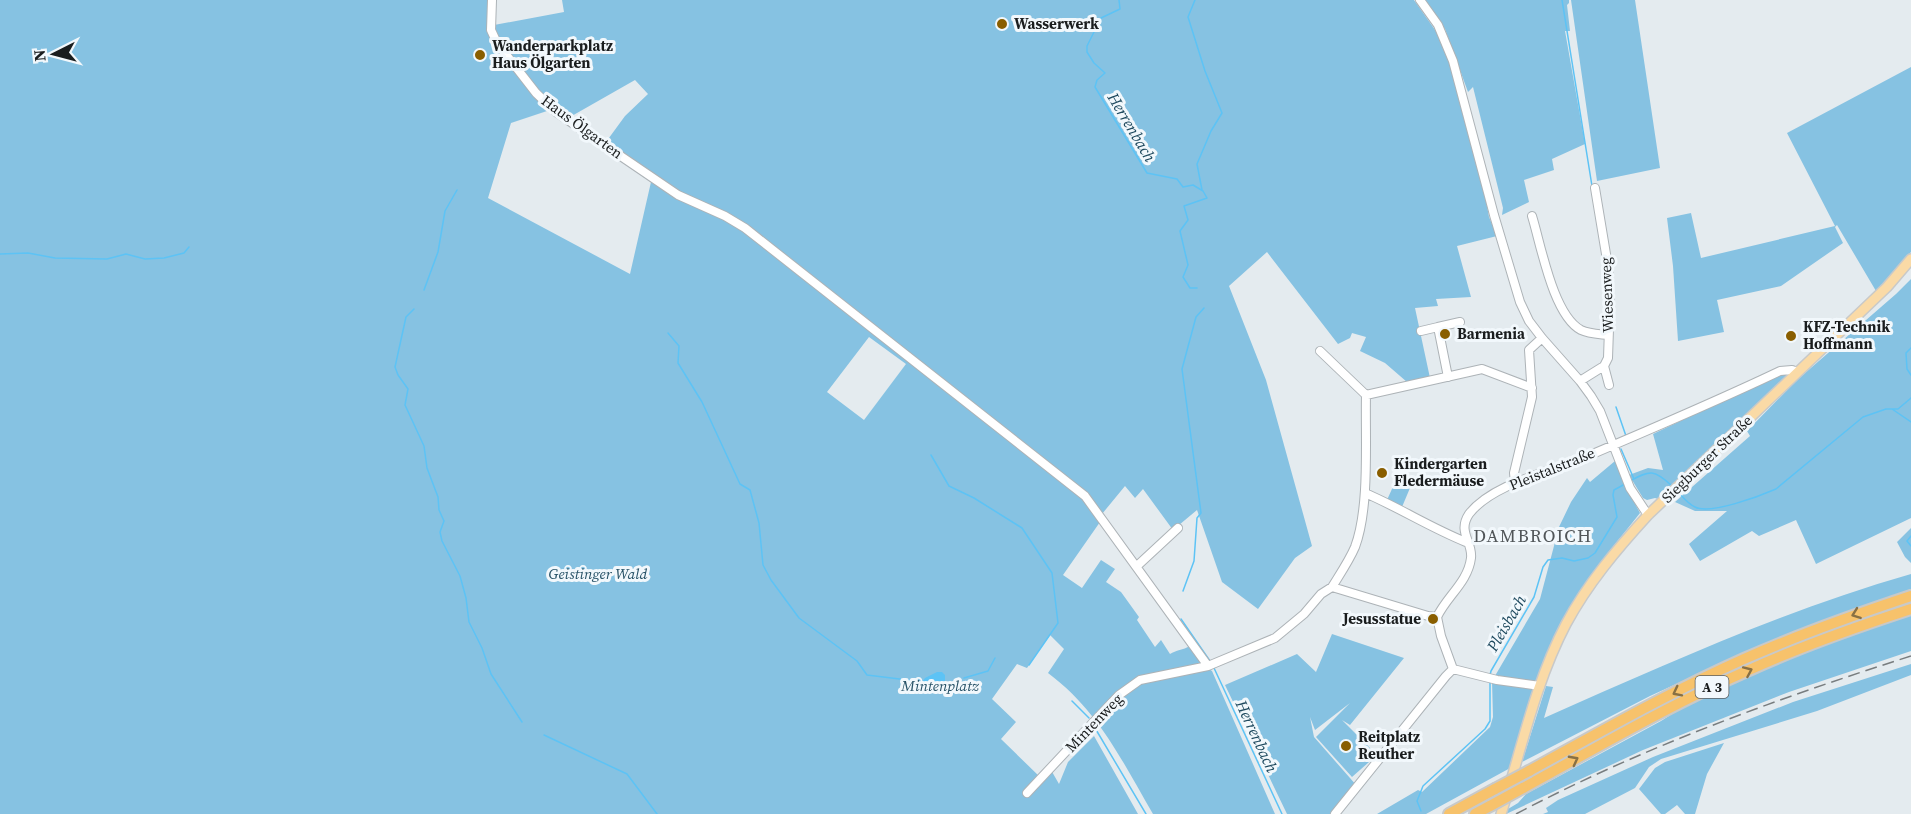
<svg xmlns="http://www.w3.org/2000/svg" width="1911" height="814" font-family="'Source Serif 4',serif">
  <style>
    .green { fill: #86c2e2; fill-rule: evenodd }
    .water { fill: #5dc3f5 }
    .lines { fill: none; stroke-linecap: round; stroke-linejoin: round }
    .stream { stroke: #5dc3f5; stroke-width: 1.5 }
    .minor-casing { stroke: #adb3b7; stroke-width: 10 }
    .major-casing { stroke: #c8c9c9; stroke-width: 12 }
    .highway-casing { stroke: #c8c9c9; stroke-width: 14 }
    .minor { stroke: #fff; stroke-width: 8 }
    .major { stroke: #fadaa6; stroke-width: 9 }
    .highway { stroke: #f7c26b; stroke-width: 10 }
    .rail { stroke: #787d7f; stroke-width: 1.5; stroke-dasharray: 12 6; stroke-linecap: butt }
    .highway-bridge-casing { stroke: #c8c9c9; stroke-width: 14; stroke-linecap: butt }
    .highway-bridge { stroke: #f7c26b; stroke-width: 10 }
    .oneway { stroke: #887044 }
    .poi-dot { fill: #895e00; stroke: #f2f8fc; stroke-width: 2 }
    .labels { text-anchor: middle; stroke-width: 6; stroke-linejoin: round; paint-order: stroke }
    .shield { fill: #f2f8fc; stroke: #5b5f61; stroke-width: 1.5 }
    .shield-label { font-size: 14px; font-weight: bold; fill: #1a1d1e }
    .poi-label { font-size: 15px; font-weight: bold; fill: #1a1d1e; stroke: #f2f8fc; text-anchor: start }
    .street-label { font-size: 15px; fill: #1a1d1e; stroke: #f2f8fc }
    .park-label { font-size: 15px; font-style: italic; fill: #265166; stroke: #f2f8fc }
    .water-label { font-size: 16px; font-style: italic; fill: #1e495e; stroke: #f2f8fc }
    .quarter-label { font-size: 18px; letter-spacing: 1.5px; fill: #515659; stroke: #f2f8fc }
  </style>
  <rect width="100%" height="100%" fill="#e4ebef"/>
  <path class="green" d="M0,0h495l-1,25 70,-13 -2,-12h852l26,37 10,25 33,122 6,33 8,19 -40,10 14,51 -35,2 2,7 -23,2 15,70 -23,4 -22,-19 -25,-12 6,-14 -14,-4 -2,5 -12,6 -71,-92 -38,34 37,94 46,166 -17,12 -37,51 -36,-27 -25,-72 -24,20 -30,-41 -8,9 -10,-12 -23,28 -2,8 -37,53 19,13 19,-28 14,9 -9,13 15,10 18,25 -2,3 18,27 6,-7 9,14c6,-4 13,-4 20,-8l17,22 5,3 63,143h-122c-31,-53 -54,-103 -105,-141l16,-24 -14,-14 -23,33 -10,-4 -25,35 24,23 -15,17 41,40 9,-9 8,14 9,-22 26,-26 44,78h-1138zM635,80l13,14 -23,22 -19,26 -36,-25zM550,110l101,72 -21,92 -142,-76 23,-75zM869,337l37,27 -42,56 -37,-28z
    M1425,0h144v3l-2,2 3,26h-5l20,113 -33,15 2,11 -30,10 5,22 -27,13 1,-7 -30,-121 -5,5 -23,-63z
    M1571,0h64l25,168 -63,13z
    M1911,67v185l-35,39 -39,-66 -2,2 8,16 -62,43 -64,14 7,32 -46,9 -5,-75 -6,-48 24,-5 10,45 134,-32 -48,-93z
    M1911,279v239l-95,46 -20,-44 -37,16 -7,-5 -52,30 -11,-17 38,-33h-32l-20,-9 75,-66 -3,-5 50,-51 99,-86z
    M1786,371l4,4 -132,124 -3,-1 -8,2 -4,-2 -14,-23 19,-7 15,2 -10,-36z
    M1615,461l12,28 13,24c-28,35 -57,70 -79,109 -23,45 -35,96 -49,145l-86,47h-49l41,-24 4,2 68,-65 3,-10 -1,-36 48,-82 19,-72 12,-25 16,-24 3,4z
    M1415,476l-13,31 -15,-7 9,-20z
    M1911,528v35l-6,-6 -8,-15z
    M1911,574v15l-103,39 -88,36 -70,32 -128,66 24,-76 7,1 -9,31c120,-53 241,-108 367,-144z
    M1911,614v37l-122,41 -146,58 -137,64 2,-5 10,-6 8,-9 135,-73 33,-21 92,-43z
    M1332,634l72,24 -54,67 -8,-5 35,35 -25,22 -36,-40 34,-34 -35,27 -5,-13 4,20 43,49 -25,28h-45l-62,-129 72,-31 19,18z
    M1911,664v11l-94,36 -156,48 -12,8 -14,21 -50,26h-42l5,-2 -2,-4 12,-8 95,-43 140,-55z
    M1724,743l-17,31 -12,40h-10l-8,-9 -12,9h-4l-22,-25 16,-21 10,-6z"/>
  <path class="water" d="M937,672h5l3,3v7l-5,4 -17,1 -1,-5 3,-4z"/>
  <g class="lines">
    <path class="stream" d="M1119,0l1,9 -19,9 -14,28v6l7,11 11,10 -8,7 -2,7 52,86 30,6 6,8 10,-2 10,6 4,7 -23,8 4,14 -8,11 8,34 -5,12 7,11h7
      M1195,0l-7,17 17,54 17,42 -11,18 -14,33 5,26
      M1562,0l30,186
      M0,254l28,-1 27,5 52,1 19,-5 19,5 19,-1 20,-5 5,-6
      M424,290l14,-38 7,-41 12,-21
      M414,309l-8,8 -11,50 3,8 10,14 -3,16 19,41 3,22 11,29 1,13 5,11 -4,11 2,9 18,35 6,22 3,24 13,26 9,26 31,48
      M668,333l11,13 -1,17 24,39 38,82 10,6 9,33 4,42 8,15 28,38 58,43 10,14 57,7
      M1911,348l-5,5 1,16 4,6
      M1616,407l10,29
      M1892,409l19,13
      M1621,449l13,30
      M931,455l18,31 25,12 48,30 30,45 6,50 -29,42
      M1630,481c20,-11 24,-12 42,5
      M1677,491c5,5 11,13 18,16 15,8 65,-11 81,-18l87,-72 23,-8h12l13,-11
      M1911,536l-4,5 4,5
      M1183,591l11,-30 3,-43 4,-5 -19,-144 14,-52 8,-9
      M1181,619l29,42
      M1214,668l68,146
      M1490,675l1,-4 43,-74 9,-30 5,-7 14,-2 12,3 14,-3 7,-5 22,-36 -4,-22 1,-5 11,-6
      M964,678l24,-7 7,-13
      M1072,701l17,17
      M1095,728l51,86
      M544,735l83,39 30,40
      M1421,811l-4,-10 6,-15 62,-57 5,-8v-38"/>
    <defs>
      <path id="minor" d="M492,0l-1,30 6,13 39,50 20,19 122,83 47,21 20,12 340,268 123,170 67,-28 29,-24 17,-20 11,-7 96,29 9,1
        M1420,0l18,25 15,36 41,154 26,87 9,19 13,17 38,43 11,15 9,15 30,77 18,27
        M1532,216c9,29 21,99 49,114 8,4 19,4 27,5
        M1438,327l22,-5
        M1421,331l17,-4 10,50
        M1320,351l46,44c-1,44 4,112 -11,152 -6,14 -15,27 -23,40
        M1604,366l5,19
        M1580,381l24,-15 4,-8 2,-58 -2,-34 -13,-78
        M1366,395l116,-26 50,19
        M1515,484l-1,-11 18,-76 -3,-47 13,-12
        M1365,493c35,15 66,35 101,49
        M1137,566l41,-38
        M1453,669l-12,-33 -4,-19c10,-21 31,-35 34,-59 2,-16 -14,-26 -2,-44 23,-30 80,-42 114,-56 66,-28 132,-56 197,-87l12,-1 5,2
        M1453,669l44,11 43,6
        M1027,793l92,-98 21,-15 68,-14
        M1335,814l111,-138 7,-7"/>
      <path id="major" d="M1501,814c20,-63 34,-131 65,-190 22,-41 51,-75 82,-109l239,-228 24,-28"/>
      <path id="highway" d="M1529,771c71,-39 141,-79 215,-112 54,-24 110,-44 167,-63
        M1523,788c75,-41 148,-84 226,-118 53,-24 107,-43 162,-61
        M1449,814l46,-25
        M1475,814l15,-8"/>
    </defs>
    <use href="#minor" class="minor-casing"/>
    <use href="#major" class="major-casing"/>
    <use href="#highway" class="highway-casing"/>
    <use href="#minor" class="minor"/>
    <use href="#major" class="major"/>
    <use href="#highway" class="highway"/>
    <path class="rail" d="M1516,814c125,-66 260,-115 395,-158"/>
    <defs>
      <path id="highway-bridge" d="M1495,789l34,-18
        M1490,806l33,-18"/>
    </defs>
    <use href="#highway-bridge" class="highway-bridge-casing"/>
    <use href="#highway-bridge" class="highway-bridge"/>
  </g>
  <defs><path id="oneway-chevron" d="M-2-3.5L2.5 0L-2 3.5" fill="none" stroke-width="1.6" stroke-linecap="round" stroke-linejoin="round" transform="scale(1.5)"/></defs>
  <g class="oneway">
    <use href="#oneway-chevron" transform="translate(1856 614) rotate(160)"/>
    <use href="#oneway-chevron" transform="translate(1748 671) rotate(-24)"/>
    <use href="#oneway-chevron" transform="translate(1677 692) rotate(153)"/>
    <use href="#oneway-chevron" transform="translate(1574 760) rotate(-28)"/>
  </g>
  <g class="poi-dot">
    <circle cx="1002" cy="24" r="6"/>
    <circle cx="480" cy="55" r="6"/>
    <circle cx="1445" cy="334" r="6"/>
    <circle cx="1791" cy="336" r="6"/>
    <circle cx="1382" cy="473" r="6"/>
    <circle cx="1433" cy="619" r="6"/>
    <circle cx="1346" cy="746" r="6"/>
  </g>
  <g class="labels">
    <rect class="shield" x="1695.5" y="676" width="33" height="22" rx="4.5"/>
    <g class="shield-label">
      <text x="1712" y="692">A 3</text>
    </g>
    <g class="poi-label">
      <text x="1014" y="29">Wasserwerk</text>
      <text x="492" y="51">Wanderparkplatz<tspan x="492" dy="17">Haus Ölgarten</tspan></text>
      <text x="1803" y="332">KFZ-Technik<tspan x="1803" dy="17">Hoffmann</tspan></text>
      <text x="1457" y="339">Barmenia</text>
      <text x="1394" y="469">Kindergarten<tspan x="1394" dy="17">Fledermäuse</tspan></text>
      <text x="1421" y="624" text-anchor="end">Jesusstatue</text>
      <text x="1358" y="742">Reitplatz<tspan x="1358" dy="17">Reuther</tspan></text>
    </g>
    <g class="street-label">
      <text transform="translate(582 127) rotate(36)" y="5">Haus Ölgarten</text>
      <text transform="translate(1607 295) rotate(-92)" y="5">Wiesenweg</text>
      <text transform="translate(1707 459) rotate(-44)" y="5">Siegburger Straße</text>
      <text transform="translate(1552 469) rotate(-22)" y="5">Pleistalstraße</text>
      <text transform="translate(1094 723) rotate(-46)" y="5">Mintenweg</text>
    </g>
    <g class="park-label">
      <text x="598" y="579">Geistinger Wald</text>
      <text x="940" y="691">Mintenplatz</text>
    </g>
    <g class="water-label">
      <text transform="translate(1132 127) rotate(59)" y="6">Herrenbach</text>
      <text transform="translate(1506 623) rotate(-60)" y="6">Pleisbach</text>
      <text transform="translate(1257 736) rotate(65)" y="6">Herrenbach</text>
    </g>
    <g class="quarter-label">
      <text x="1533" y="542">DAMBROICH</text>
    </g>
  </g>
  <g transform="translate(54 54) rotate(264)" stroke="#f2f8fc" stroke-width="4.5" paint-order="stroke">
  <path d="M0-4.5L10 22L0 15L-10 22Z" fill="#1a1d1e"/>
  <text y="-9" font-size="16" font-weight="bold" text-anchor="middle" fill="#1a1d1e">N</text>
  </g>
</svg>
